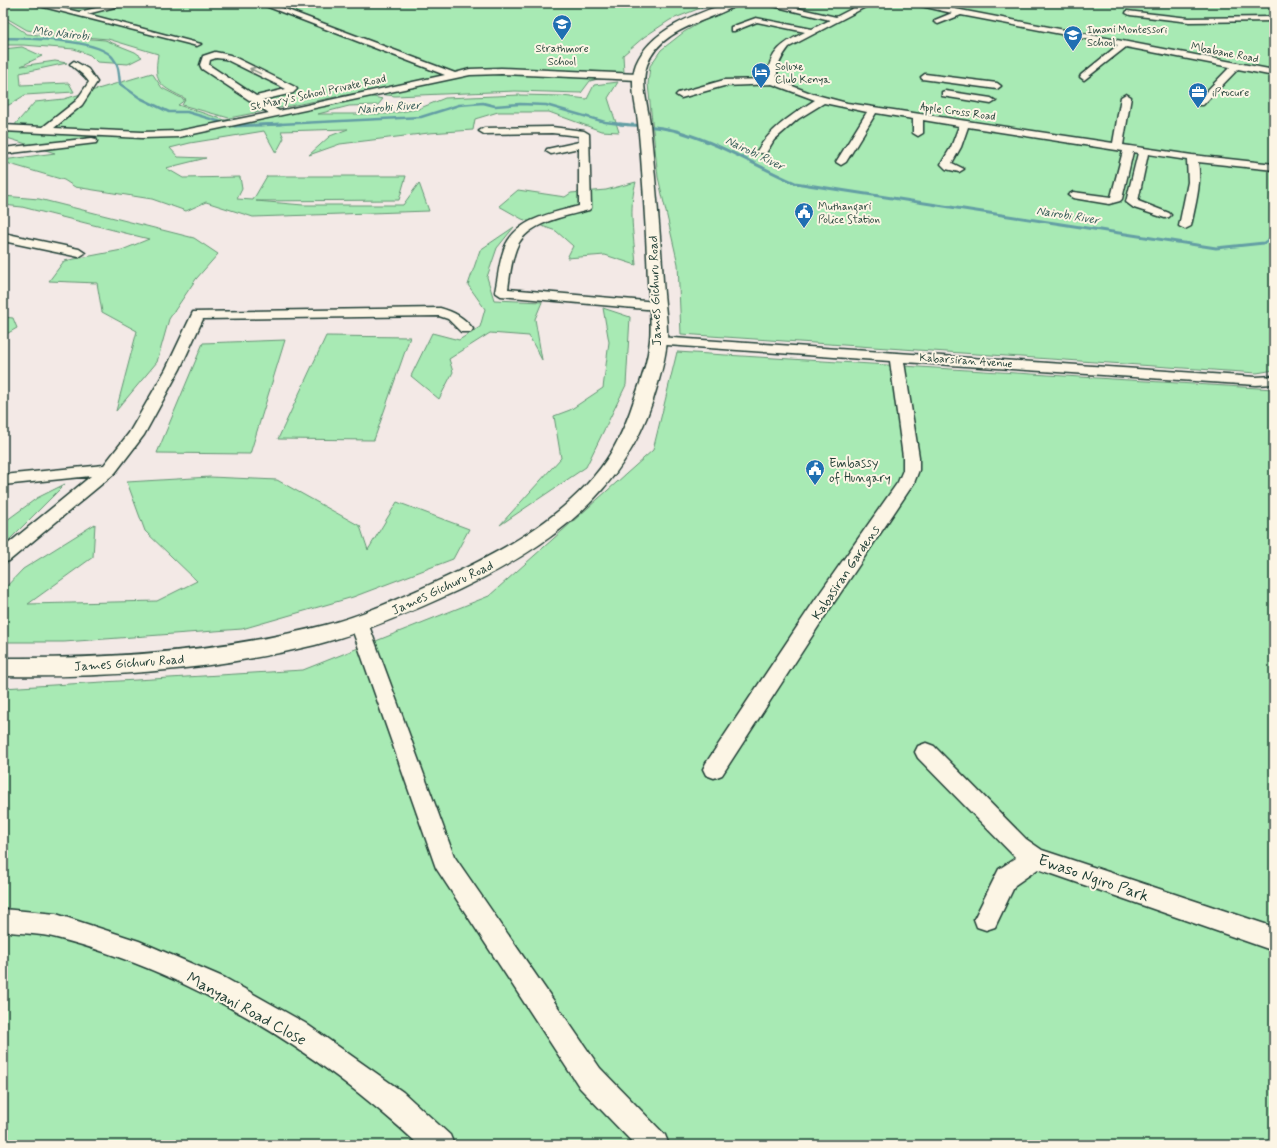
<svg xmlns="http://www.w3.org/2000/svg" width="1277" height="1148" font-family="Mynerve,sans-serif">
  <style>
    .green { fill: #a8eab4; stroke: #649474 }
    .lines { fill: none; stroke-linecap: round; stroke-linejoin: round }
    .stream-far1 { stroke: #639ea4; stroke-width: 2.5 }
    .stream { stroke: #639ea4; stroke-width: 3 }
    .minor-casing { stroke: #1f3d34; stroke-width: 3 }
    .secondary-casing { stroke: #1f3d34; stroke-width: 3 }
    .minor { fill: #fcf5e5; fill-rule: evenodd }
    .secondary { fill: #fcf5e5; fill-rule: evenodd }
    .oneway { stroke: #8e998c }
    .labels { text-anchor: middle; stroke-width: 4; stroke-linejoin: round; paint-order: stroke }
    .far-poi-label { font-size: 11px; fill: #1f3d34; stroke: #fcf5e5; text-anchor: start }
    .far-street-label { font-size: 11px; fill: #1f3d34; stroke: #fcf5e5 }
    .far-water-label { font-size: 12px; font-style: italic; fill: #365d59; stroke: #fcf5e5 }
    .street-label { font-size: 13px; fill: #1f3d34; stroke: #fcf5e5 }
    .poi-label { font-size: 13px; fill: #1f3d34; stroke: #fcf5e5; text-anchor: start }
    .near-street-label { font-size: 16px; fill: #1f3d34; stroke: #fcf5e5 }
  </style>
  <rect width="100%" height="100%" fill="#f3e9e6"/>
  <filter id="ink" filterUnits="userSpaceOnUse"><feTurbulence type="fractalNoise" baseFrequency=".025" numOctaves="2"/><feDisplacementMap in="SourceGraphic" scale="8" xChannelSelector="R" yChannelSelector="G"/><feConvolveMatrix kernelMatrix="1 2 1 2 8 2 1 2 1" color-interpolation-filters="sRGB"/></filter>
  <g filter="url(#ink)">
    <path class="green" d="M3,3h710l-43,17 -26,17 -21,18 1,18 4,6h-30l-8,2 -9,12 -66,-2 -120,5 -34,-4 -132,26 -47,-13 3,-5 -7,5 47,15 32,-4 101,-22 25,5 -5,6 -29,1 -31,8h70l30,-5 27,-11 75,-3 42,1 25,3 7,-14 24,-3 -10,16 11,34 -18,-1 -52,-19h-51l-23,7 -2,11 -44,3 -89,11 -31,11 21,-19 18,-7 -67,2 3,7 -8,15 -12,-22 -74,12 -20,5 8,9 28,1 -40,10 17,10 57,-1 2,12 -5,10 16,1 14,-24h139l-7,24 -143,1 47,4h100l16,-22 10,28 -176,6 -47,-15 -20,9 -34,-12 -77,-12 -11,-7 -61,-18v-2l52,-7 -51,-16 31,-35 29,-3 88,-26 10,15 23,12 1,-1c-25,-13 -33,-14 -28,-45l-50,-15 -60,-5 -21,-4 -24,-14z
      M747,3h527v367l-17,3 -576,-39 -3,-70 -20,-87 -10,-93 2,-18 11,-16 23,-18 19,-11z
      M3,18l24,16 78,6 30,12 7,5 -14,7 -31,-2 -7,-7 -16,-6 -51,-4h-20z
      M22,47l20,9 -21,10 34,-5 12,2 -47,10 1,12 48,-2 5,9 -49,3 -16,10h-6v-56z
      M636,182c-8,26 -2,56 0,83l-31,-10 -38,3 6,-12 -17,-15 -34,-12 -23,-13 19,-16 47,7 6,-4 35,-3z
      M3,196l36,3 155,39 24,16 -22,25 -27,40 -12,43 -41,49 21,-80 -35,-19 -5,-29 -48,-2 15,-20 58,-11 27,-11 -127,-32 -19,-2z
      M514,227l-17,21 -10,29 7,23 48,2 -7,17 7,41 -13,-24 -39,-3 -41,26 4,13 -14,27 -28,-23 21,-43 27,7 21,-13 5,-18 -17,-24 12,-35z
      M603,308l27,9 -4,68 -40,82 -86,58 61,-67 -7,-42 16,-6 33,-22 6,-46z
      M3,317l10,1 4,10 -14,8z
      M326,336l84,1 -36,103 -96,-1z
      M285,340l-35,114 -93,-1 46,-110z
      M677,352l597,37v756h-1271v-457l300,-18 186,-74 164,-146z
      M210,477l67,3 83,46 8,24 29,-48 72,27 -16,30 -100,38 -111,32 -178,13h-61v-52l20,-21 72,-45 -2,33 -65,47 129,-3 40,-20 -52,-50 -18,-49z
      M65,484l-62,62v-23l34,-25z"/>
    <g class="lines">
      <path class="stream-far1" d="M3,38c24,1 95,0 110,20 6,7 6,17 7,26l20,14 29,14h18l44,13
        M260,125l161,-8 38,-12 24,-2 12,3 25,-2 26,1 59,17 23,3"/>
      <path class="stream" d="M227,124l8,2 46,-2
        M620,124c19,2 42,2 60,8 41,12 76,34 115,51l421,65 48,-5 10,-7"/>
      <defs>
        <path id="minor" d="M28,3h13l38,9 38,-9h14l-44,11 114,30 -4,2z
          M258,3h11l186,70 15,-4 31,-1 137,6 4,3 -4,3 -137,-6 -31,1 -291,62 -37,1 -139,-7v-6l40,2 33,-26 13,-19c-5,-8 -13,-12 -19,-18l4,-3 14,8 9,13 -15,23 -28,23 88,4 37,-1 90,-18 -67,-44 -2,-4 3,-9 12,-4 15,3 65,32 2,2 -4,4 -31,7 17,11 166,-36zM216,58l9,1 61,30 -30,7 -47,-31 1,-5z
          M761,3h14l61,14 27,-14h10l-84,44c-8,10 -13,20 -12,33l36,14 34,9 266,40 8,-46 5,-3 5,3 -8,48 69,10 82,9v6l-76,-8c4,21 -3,44 -7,64l-6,3 -6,-3 9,-44 -1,-22 -39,-6 -10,47 31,12 2,2 -2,2 -4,1 -31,-10 -8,-6 12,-49 -5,-1 -11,47 -2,2 -11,3 -36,-6 -5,-3 5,-3 38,5 12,-46 -155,-24 -7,20 -9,16 12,6 -5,3 -13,-3 -5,-5 10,-17 8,-21 -36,-6v13l-5,3 -5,-3v-14l-37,-6 -30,49 -5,3 -5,-3 31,-50 -43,-9 -26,16 -24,21 -8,13h-8l-1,-2c14,-23 35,-36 58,-51l-43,-16 -48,2 -43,12 -5,-3 2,-2 46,-13 44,-1c-1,-27 17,-37 37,-47l-48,-10 -23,9h-3v-4l25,-9 56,11 18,-9z
          M908,3h16l350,67v6l-36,-7 -35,36h-6v-4l33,-34 -104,-20 -42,33 -4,-3 1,-2 37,-30 -157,-30 -23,9 -4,-2 1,-2 17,-7z
          M1127,11l62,7 85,-1v4l-85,1 -59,-7 -4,-2z
          M925,74l72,9 4,3 -4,3 -75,-10 -1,-2z
          M945,91l46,7 5,3 -5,3 -49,-8v-4z
          M552,127l32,4 5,3 2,74 -2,2c-25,7 -63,12 -73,39 -5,13 -6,27 -8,40l149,13 5,1 2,3 -2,3 -5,1 -156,-14 -6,-4c3,-14 4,-29 9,-43 11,-30 48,-36 75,-43v-58l-28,6 -5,-3 1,-2 32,-7v-6l-27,-3 -68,1 -5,-3 5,-3z
          M92,138l4,1 1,2 -1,2 -93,11v-6z
          M3,233l76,16 6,4 -6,4 -76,-16z
          M440,308c14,4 24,9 33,21l-2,3h-10l-13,-13 -9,-3 -236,3 -23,50 -36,66 -29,38 -106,88 -6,2v-15l88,-72 -88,9v-10l101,-10 25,-32 37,-64 27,-57z
          M658,337l598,40 18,-1v8l-18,1 -352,-23 15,95v13l-5,13 -85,127 -107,165 -8,3 -8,-3 -3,-6 3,-6 109,-163 83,-118 5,-12v-13l-13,-96 -237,-17 -2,-3 2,-3z
          M359,616l7,2 2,5 86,233 146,212 65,67 4,10h-34l-55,-57 -144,-220 -86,-245 2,-5z
          M926,743l8,3 92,93 16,11 232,77v24l-236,-82 -23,16 -20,42 -9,3 -9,-3 -3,-8 25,-50 17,-11 -98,-100 -3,-6 3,-6z
          M3,909l53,5 83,27 86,37 80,45 98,69 47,43 4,10h-35c-101,-94 -227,-172 -362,-207 -17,-5 -36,-4 -54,-7z"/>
        <path id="secondary" d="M727,3h13c-29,19 -79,23 -93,62 -7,19 1,40 3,59 5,52 10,105 13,157 1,20 5,40 4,60 -2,20 -8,40 -14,59 -34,104 -119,156 -214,199 -40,18 -81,35 -124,46 -102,25 -207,33 -312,31v-18c108,1 217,-6 322,-33 36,-9 70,-25 104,-40 67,-30 144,-69 183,-134 10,-17 17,-35 23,-54 7,-18 13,-38 15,-57 2,-19 -1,-39 -2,-59 -2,-53 -5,-106 -10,-159 -2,-18 -9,-40 -2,-58 15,-35 58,-49 91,-61z"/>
      </defs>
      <use href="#minor" class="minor-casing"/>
      <use href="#secondary" class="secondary-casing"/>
      <use href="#minor" class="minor"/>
      <use href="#secondary" class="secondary"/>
    </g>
    <defs><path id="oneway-shaft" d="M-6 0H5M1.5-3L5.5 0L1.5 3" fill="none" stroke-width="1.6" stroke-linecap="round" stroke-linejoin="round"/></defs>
    <use class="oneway" href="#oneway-shaft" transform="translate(255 71) rotate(-154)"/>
  </g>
  <defs>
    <symbol id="school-pin" viewBox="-11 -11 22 30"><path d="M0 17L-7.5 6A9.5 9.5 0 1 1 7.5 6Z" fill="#1f6fb2" stroke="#fcf5e5"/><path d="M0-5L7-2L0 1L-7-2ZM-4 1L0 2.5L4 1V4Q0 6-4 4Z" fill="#fff"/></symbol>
    <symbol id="hotel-pin" viewBox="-11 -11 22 30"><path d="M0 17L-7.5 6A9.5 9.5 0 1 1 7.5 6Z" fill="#1f6fb2" stroke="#fcf5e5"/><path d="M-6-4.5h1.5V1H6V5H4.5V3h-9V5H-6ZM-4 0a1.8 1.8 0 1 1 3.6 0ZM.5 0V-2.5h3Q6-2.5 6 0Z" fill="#fff"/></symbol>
    <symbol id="office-pin" viewBox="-11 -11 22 30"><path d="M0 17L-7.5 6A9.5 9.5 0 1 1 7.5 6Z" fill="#1f6fb2" stroke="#fcf5e5"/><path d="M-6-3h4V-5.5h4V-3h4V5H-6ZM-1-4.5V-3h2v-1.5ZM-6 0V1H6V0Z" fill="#fff"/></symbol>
    <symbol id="civic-pin" viewBox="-11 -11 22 30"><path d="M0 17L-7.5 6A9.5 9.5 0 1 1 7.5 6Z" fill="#1f6fb2" stroke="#fcf5e5"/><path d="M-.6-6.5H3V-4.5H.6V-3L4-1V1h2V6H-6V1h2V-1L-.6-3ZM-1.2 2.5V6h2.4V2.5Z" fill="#fff"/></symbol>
  </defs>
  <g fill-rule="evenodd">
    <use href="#school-pin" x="551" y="13" width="22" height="30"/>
    <use href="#school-pin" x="1062" y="24" width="22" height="30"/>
    <use href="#hotel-pin" x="750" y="61" width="22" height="30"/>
    <use href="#office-pin" x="1187" y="81" width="22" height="30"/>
    <use href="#civic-pin" x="793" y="201" width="22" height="30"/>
    <use href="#civic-pin" x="804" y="458" width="22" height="30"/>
  </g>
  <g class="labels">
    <g class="far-poi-label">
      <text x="1087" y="33">Imani Montessori<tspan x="1087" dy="13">School</tspan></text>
      <text x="562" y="52" text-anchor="middle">Strathmore<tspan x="562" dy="13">School</tspan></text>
      <text x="775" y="70">Soluxe<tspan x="775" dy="13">Club Kenya</tspan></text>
      <text x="1212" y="96">iProcure</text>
      <text x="818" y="210">Muthangari<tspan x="818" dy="13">Police Station</tspan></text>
    </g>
    <g class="far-street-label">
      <text transform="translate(1225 52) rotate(11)" y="4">Mbabane Road</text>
      <text transform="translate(318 92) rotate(-12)" y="4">St Mary's School Private Road</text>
      <text transform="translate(958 111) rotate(8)" y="4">Apple Cross Road</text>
      <text transform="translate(966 360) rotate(4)" y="4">Kabarsiran Avenue</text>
    </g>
    <g class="far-water-label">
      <text transform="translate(61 33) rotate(6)" y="4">Mto Nairobi</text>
      <text transform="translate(389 107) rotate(-4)" y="4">Nairobi River</text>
      <text transform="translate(755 153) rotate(26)" y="4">Nairobi River</text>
      <text transform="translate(1068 215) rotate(9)" y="4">Nairobi River</text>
    </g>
    <g class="street-label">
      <text transform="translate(654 291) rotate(-92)" y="5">James Gichuru Road</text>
      <text transform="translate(845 572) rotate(-56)" y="5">Kabasiran Gardens</text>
      <text transform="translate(442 587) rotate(-25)" y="5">James Gichuru Road</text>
      <text transform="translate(129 662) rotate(-4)" y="5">James Gichuru Road</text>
    </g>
    <g class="poi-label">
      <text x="829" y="467">Embassy<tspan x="829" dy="15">of Hungary</tspan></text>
    </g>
    <g class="near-street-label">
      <text transform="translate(1094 877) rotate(19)" y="6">Ewaso Ngiro Park</text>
      <text transform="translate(247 1008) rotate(29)" y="6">Manyani Road Close</text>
    </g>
  </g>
  <rect width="1277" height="1148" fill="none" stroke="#fcf5e5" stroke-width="16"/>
  <rect x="8" y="8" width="1261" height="1132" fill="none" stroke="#1f3d34" stroke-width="1.5" filter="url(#ink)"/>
</svg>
